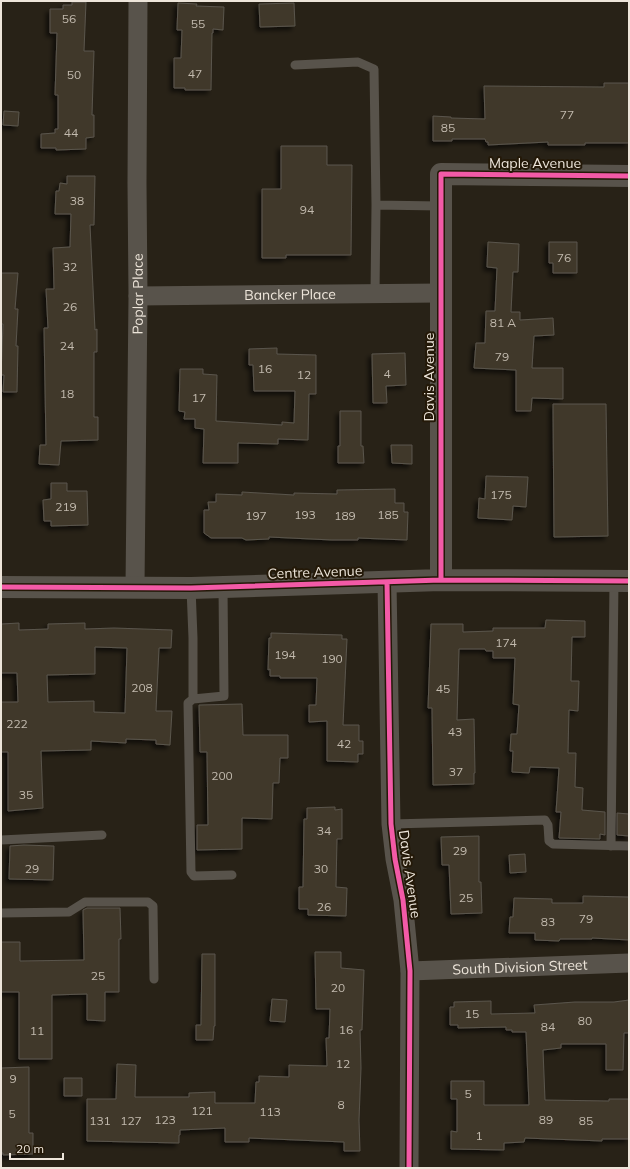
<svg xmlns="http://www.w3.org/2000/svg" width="630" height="1169" font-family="Mulish,sans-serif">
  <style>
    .building { fill: #41392c; stroke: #5a554c; fill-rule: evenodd; filter: url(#shadow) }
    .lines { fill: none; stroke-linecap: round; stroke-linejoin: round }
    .service { stroke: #58534b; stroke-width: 9 }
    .minor { stroke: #58534b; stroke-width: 19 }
    .tertiary { stroke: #58534b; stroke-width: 22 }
    .cycleway-casing { stroke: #241908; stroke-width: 8 }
    .cycleway { stroke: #f35aa7; stroke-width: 5 }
    .labels { text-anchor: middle; stroke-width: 4; stroke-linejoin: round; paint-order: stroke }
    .number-label { font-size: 12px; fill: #c2baae }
    .street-label { font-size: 14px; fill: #ede5da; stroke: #241908 }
  </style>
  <defs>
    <filter id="shadow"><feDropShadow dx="-3.5" dy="3.5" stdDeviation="2" flood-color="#0009"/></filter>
  </defs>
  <rect width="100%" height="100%" fill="#282217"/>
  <path class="building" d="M72,2h14l-2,49h10l-2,64h2v22l-8,1v11l-30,1v-2h-15v-14l14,-1v-4h3v-34h-3l2,-62h-7v-24h13v-4h9z
    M178,3l19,1 -1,2 28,1 -1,23 -10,-1v4h-1l-1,57h-26v-2h-11v-30h7l1,-28h-5z
    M294,3l1,23 -35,1 -1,-23z
    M604,83h25v60h-44v2h-37v-3l-60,3v-3h-2l-1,-3h-33v2h-19v-25l18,1v1l34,1 -1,-33 120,1z
    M4,111l15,1 -1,14 -15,-1z
    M281,146h46v19h25l-1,90h-65v3h-24v-69h19z
    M67,176h28l-1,49h-4l5,105 2,-1v23h-3v65h4v23l-37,1 -2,24 -20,-1 1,-19h6l-2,-117h4l-2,-39h8l-1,-41 17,-1 1,-33h-16l1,-23h3l1,-8 7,1z
    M488,242l31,2 -1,28h-5l-2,40h9v8l33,-2 1,17 -20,1 -2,32h31v31l-31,-1 -1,13h-15v-41l-42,-2 2,-25h9l1,-32h9l2,-43 -10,-1z
    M549,242h28v31h-24v-10h-4z
    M1,273h17l-3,36h3l-2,37h2l-1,46h-14l1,-17h-3l2,-51h-2z
    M277,348v6l39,1v39h-7l-1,46 -30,-1v5l-40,-1v20h-35l1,-34 -9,-1v-9h-11l1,-7 -6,-1 1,-42h23v5l14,1 -1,46 66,4v-3l12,1 1,-32h-41l-1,-26h-4v-16z
    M405,353l1,32 -20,1 1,17h-14l-1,-49z
    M553,404h53l2,132 -54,1z
    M340,411h21v35h2l1,17h-26v-17h2z
    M391,445h21v19l-20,-1z
    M486,476l42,1 -2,30 -13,-1 -1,14 -34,-2 1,-20 6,1z
    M51,483h16v8h20l1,34 -37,1v-5h-7l-1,-21 8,-1z
    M395,489v14h9v9h4l-1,28 -49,-2v2h-26l-63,-3v2l-23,1 -4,-2h-31l-7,-5v-23h5l-1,-8h8v-8l26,1v-3l52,3v-2l43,1v-4z
    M546,620l39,1v16h-13l-1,44h8l-1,30 -9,-1 -1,43h8l-1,34 8,1 -1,22 23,2v23l-5,-1v5l-41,-1 2,-26h-5l3,-44 -29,-1 -1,6 -17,-1 1,-21h-3l1,-17h6l2,-29 -6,-1 2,-46h-22v-7h-7l-1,-2h-26l-2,71 17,-1 1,54h-1v11l-41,1 -1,-77h-4l3,-84h32v8l30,-1v-3h52z
    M19,623v7l29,-1v-5l37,-1v6l29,-1 58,2 -1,18h-12l-3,63h16l-2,34 -14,-1v-4l-30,-1v4l-35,-2v9l-50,1 2,57 -35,3v-59h-7v-50h17l-1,-29h-16v-49zM95,647l32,1 -2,65 -31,-1v-11l-46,1 -1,-27 48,-1z
    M271,633l71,2v4h5l-4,86h16v16h4v13h-5v8l-31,-1v-40l-18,1v-17h7l1,-27h-37v-2h-10v-7l-2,1 1,-32h2z
    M242,704l1,31h45v23h-8l-1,25h-6l-1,36 -30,-1v31l-45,1v-25h11l-1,-73h-7l-1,-47z
    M335,807v3l7,-1v30h-5l-1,48 11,1 -1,28 -38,-1v-6h-9v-22h4l1,-68h3v-11z
    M617,813l12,1v22l-12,-1z
    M479,836v46h2l1,31 -31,1 -2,-49h-7l-1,-28z
    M24,845l30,1 -1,34 -44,-1 1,-33z
    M525,854l1,18 -16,1 -1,-18z
    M583,896l46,1v43l-37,-2v1h-32l-1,2 -24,-1v-7h-26l1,-16h3l1,-19 38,1v4h31z
    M87,908h33l1,31h-2v53h-14v29l-18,-1v-26l-35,1v64h-33v-67h-18v-50h19v19l64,-1 -1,-50z
    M315,952h26v16l23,2 -2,60h-2l1,38 -2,52 1,31h-16v-9l-95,-4v4h-24v-14l-45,2v5h-1v8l-92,-2v-42h29l1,-35 19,1 -1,32h54v-4l26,-1v11h40l1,-21h3v-6l30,1v-12l38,1 -1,-28h3l1,-29h-14z
    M202,954h13v72h-1l-1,14h-17v-15h5z
    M272,999l15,1 -2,22 -15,-1z
    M629,1000v33h-5l-1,37h-17v-26h-45v4l-18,2 2,50 64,1v-2h20v40h-27v2l-77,-3 -1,4 -20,1v7l-53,-1v-18l6,1v-33h-6v-18h33v24h45l-3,-73h-14v-2h-6v-3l-48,1v-3h-8v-18h4v-5l37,-1v13l44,-1 -1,-8 41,-3h39z
    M29,1067v66h4v21l-30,1v-2h-2v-85z
    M64,1078h18v18h-18z"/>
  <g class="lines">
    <path class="service" d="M295,65l63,-3 16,7 2,136 -1,89
      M376,205l64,1
      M191,588l2,50v61l31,-3 -1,-109
      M193,699l-5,4 3,169 3,4 38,-1
      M391,824l154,-4 3,5 1,16 4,3 76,2
      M1,840l101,-5
      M611,846l3,-265
      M1,913l68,-1 16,-10h63l5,4 1,73"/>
    <g class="minor">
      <path id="s1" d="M138,296l303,-3"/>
      <path d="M387,582l4,242 4,35 8,41 7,71 -1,197"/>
      <path id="s2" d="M135,587l3,-291 -1,-113 1,-182"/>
      <path id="s3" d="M410,971l219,-8"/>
    </g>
    <path class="tertiary" d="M441,580v-406l188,2
      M1,587l190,1 250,-8 188,1"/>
    <defs>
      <path id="cycleway" d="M441,580v-406l188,2
        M387,582l4,242 4,35 8,41 7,71 -1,197
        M1,587l190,1 250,-8 188,1"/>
    </defs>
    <use href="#cycleway" class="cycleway-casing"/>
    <use href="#cycleway" class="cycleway"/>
  </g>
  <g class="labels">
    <g class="number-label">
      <text x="69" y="23">56</text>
      <text x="198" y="28">55</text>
      <text x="195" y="78">47</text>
      <text x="74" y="79">50</text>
      <text x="567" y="119">77</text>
      <text x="448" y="132">85</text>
      <text x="71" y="137">44</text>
      <text x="77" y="205">38</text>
      <text x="307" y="214">94</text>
      <text x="564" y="262">76</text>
      <text x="70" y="271">32</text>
      <text x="70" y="311">26</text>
      <text x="503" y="327">81 A</text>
      <text x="67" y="350">24</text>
      <text x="502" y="361">79</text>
      <text x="265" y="373">16</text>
      <text x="387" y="378">4</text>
      <text x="304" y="379">12</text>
      <text x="67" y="398">18</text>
      <text x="199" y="402">17</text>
      <text x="501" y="499">175</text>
      <text x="66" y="511">219</text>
      <text x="305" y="519">193</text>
      <text x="388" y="519">185</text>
      <text x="256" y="520">197</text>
      <text x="345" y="520">189</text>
      <text x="506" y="647">174</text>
      <text x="285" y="659">194</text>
      <text x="332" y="663">190</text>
      <text x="142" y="692">208</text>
      <text x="443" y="693">45</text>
      <text x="17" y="728">222</text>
      <text x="455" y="736">43</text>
      <text x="344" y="748">42</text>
      <text x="456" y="776">37</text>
      <text x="222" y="780">200</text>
      <text x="26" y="799">35</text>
      <text x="324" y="835">34</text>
      <text x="460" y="855">29</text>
      <text x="32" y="873">29</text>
      <text x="321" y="873">30</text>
      <text x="466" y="902">25</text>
      <text x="324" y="911">26</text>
      <text x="586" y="923">79</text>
      <text x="548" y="926">83</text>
      <text x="98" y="980">25</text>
      <text x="338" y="992">20</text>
      <text x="472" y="1018">15</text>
      <text x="585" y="1025">80</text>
      <text x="548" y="1031">84</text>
      <text x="346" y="1034">16</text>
      <text x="37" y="1035">11</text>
      <text x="343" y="1068">12</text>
      <text x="13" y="1083">9</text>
      <text x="468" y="1098">5</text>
      <text x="341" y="1109">8</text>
      <text x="202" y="1115">121</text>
      <text x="270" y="1116">113</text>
      <text x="12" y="1118">5</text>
      <text x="165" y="1124">123</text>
      <text x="546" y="1124">89</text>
      <text x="100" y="1125">131</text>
      <text x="131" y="1125">127</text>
      <text x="586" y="1125">85</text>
      <text x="479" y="1140">1</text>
    </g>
    <g class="street-label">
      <text x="535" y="168">Maple Avenue</text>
      <text dy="5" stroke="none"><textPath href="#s2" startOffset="293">Poplar Place</textPath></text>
      <text dy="5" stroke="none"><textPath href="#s1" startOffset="152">Bancker Place</textPath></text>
      <text transform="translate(429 377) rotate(-90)" y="5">Davis Avenue</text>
      <text transform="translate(315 572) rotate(-2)" y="5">Centre Avenue</text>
      <text transform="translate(410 874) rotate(82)" y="5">Davis Avenue</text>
      <text dy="5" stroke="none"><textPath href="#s3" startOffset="110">South Division Street</textPath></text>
    </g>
  </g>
  <rect width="630" height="1169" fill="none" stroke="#ede5da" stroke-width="4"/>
  <path d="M10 1153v6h53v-6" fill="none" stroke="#ede5da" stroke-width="2"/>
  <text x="16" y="1153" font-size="12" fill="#ede5da" stroke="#241908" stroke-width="3" paint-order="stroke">20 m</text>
</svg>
